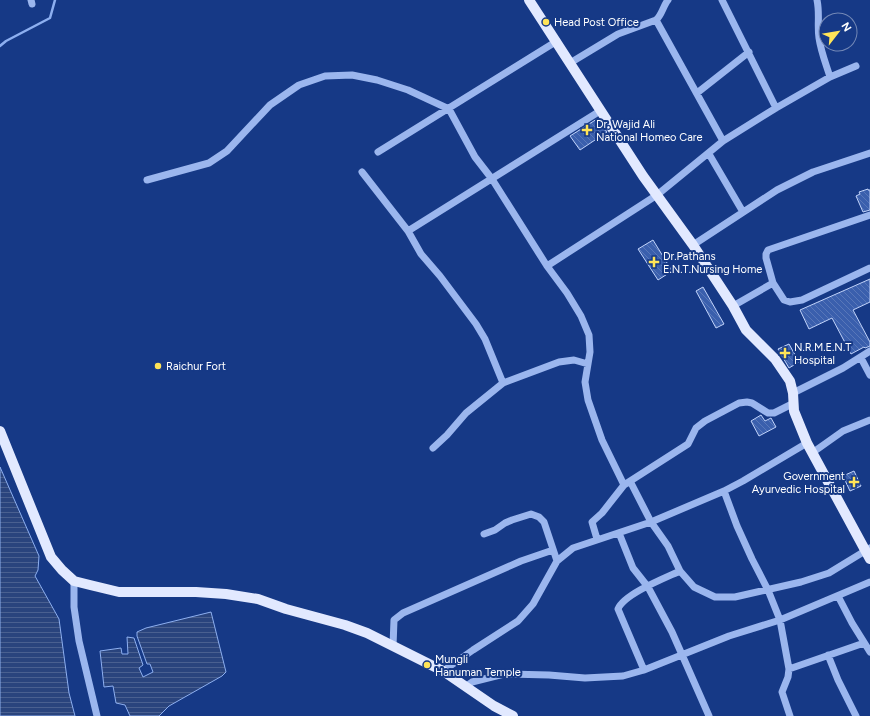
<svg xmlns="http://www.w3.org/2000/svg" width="870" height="716" font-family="Figtree,sans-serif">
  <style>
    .water { fill: url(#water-rules); stroke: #8daff0 }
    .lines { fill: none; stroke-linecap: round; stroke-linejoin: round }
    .stream { stroke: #8daff0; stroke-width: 2.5 }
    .building { fill: url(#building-back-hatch); stroke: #c1d3fa }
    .minor { stroke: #9bb6ee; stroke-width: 7 }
    .major { stroke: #e2e9ff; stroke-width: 10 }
    .poi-dot { fill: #ffe458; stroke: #163986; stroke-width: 1.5 }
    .labels { text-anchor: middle; stroke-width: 4; stroke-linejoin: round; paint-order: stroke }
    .poi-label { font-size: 11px; fill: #fff; stroke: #163986; text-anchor: start }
  </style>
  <defs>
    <pattern id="water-rules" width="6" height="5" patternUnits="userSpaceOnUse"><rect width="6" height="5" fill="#2a447d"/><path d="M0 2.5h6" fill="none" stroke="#4a6090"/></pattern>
    <pattern id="building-back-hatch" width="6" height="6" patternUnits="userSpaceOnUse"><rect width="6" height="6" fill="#3a5fad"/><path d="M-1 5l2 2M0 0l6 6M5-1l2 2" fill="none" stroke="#5877b9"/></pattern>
  </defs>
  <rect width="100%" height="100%" fill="#163986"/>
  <path class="water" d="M0,467l39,89 -1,14 -3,6 24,43 10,74 6,23h-75z
    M211,612l15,60 -4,4 -53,30 -10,10h-29l-5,-11 -9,-2 -3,-17 -9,1 -4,-36 21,-3 1,6h6l-1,-17 7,1 9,27 -4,3 4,9 10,-5 -3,-8h-3l-10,-28v-4l9,-4z"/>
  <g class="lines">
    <path class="stream" d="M0,46l6,-5 44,-23 5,-18"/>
  </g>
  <path class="building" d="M597,119l10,13 -27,18 -10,-14z
    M868,189v1h2v20l-7,2 -7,-16 4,-2 -1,-2z
    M653,240l19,31 -14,9 -20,-31z
    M870,279v23l-17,8 17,32v4l-5,2 -1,-1 -13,7 -19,-36 -23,11 -9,-19z
    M703,287l21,37 -8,4 -20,-37z
    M789,344l10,18 -10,6 -11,-19z
    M761,415l4,6 6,-3 5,9 -17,9 -8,-15z
    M854,471l7,15 -11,5 -7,-15z"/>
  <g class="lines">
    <path class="minor" d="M31,0l1,4
      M722,0l54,108
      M817,0c3,14 0,25 2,38 2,14 7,26 11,39
      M656,20l67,121
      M570,63l48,-29 38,-14c6,-5 7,-14 12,-20
      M697,93l52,-41
      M378,152l179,-111
      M709,154l34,58
      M362,172l46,59
      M147,180l62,-17 18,-12 43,-46 29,-20 26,-9 27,-1 25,5 31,10 41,19 26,48 17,22 55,87 20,27 14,23 8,19 1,17 -5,30 3,18 14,40 22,45
      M693,245l84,-55 36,-18 57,-19
      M547,266l110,-71 66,-54 53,-33 54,-31 26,-11
      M773,283l-7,-25v-4l2,-4 102,-35
      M733,306l40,-23 11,17 6,2 12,-2 68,-32
      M861,358l9,17
      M503,383l-18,-44 -9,-15 -36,-48 -19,-22 -13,-23 192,-120
      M793,393l50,-25 27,-17
      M433,448l14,-13 19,-22 37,-30 56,-21 15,-2 14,4
      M812,453l31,-22 27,-11
      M630,481l21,41 17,24 12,25 14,16 21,10h20l66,-15 28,-9 41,-25
      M724,491l13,35 15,33 16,31 12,30 9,49 -1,8 -6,15 8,24
      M619,533l14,35 15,19 24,45 37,84
      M484,534l11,-4 10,-7 7,-3 19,-6 8,3 5,5 13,39
      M597,539l-5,-17 10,-9 22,-28 64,-41 8,-16 9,-7 34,-18 8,-1 5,1 16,10h6l20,-10
      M74,581v26l5,34 18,75
      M838,596l14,27 18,29
      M393,646l1,-26 9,-7 118,-52 32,-11
      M828,655l10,25 18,36
      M789,669l75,-26
      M644,670l-26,-61c6,-15 47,-31 62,-38
      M443,671l30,-21 45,-29 15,-17 24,-43 16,-13 78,-26 73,-31 19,-10 64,-38
      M465,687l7,-5 32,-8 45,1 36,3 38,-2 21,-6 85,-34 51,-16 90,-38"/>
    <path class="major" d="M529,0l114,176 50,69 40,61 13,24 29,29 15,22 3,12 1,18 13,32 63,116
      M0,431l51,126 11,13 12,11 16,4 29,7h77l30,2 32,5 28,10 59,16 22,8 76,38 51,35 19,10"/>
  </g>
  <g class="poi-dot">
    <circle cx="546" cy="22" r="4"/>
    <path d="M585 124h4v4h4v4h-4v4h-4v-4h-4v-4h4z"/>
    <path d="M652 256h4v4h4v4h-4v4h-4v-4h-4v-4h4z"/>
    <path d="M783 347h4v4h4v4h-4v4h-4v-4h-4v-4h4z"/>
    <circle cx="158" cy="366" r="4"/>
    <path d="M852 476h4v4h4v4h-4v4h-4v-4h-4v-4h4z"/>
    <circle cx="427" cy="665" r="4"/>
  </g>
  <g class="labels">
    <g class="poi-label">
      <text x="554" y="26">Head Post Office</text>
      <text x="596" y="128">Dr. Wajid Ali<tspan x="596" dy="13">National Homeo Care</tspan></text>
      <text x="663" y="260">Dr.Pathans<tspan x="663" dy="13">E.N.T.Nursing Home</tspan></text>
      <text x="794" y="351">N.R.M.E.N.T<tspan x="794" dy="13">Hospital</tspan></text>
      <text x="166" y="370">Raichur Fort</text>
      <text x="845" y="480" text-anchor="end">Government<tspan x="845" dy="13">Ayurvedic Hospital</tspan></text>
      <text x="435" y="663">Mungli<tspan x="435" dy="13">Hanuman Temple</tspan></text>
    </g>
  </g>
  <g transform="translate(838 32) rotate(59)"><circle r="19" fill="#163986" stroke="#7388b6"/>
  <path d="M0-3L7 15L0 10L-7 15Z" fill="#ffe458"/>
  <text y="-6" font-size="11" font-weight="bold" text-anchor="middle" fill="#ffffff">N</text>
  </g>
</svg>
